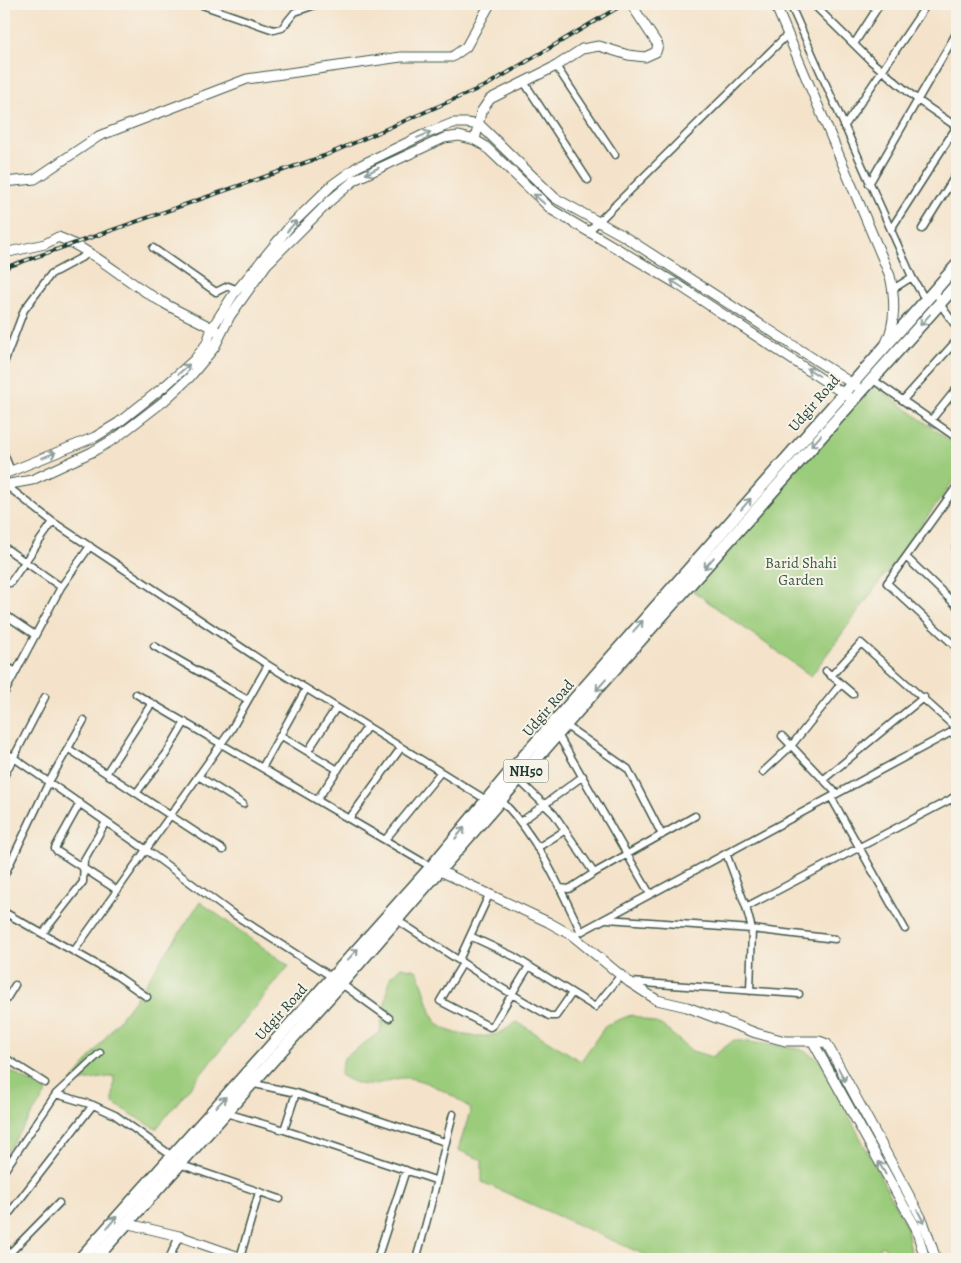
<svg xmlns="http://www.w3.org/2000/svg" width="961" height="1263" font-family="Alegreya,serif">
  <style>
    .green { fill: #9bcc7c; stroke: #5d8458 }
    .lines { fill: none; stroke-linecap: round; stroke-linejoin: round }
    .street-casing { stroke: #3f564a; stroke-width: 9 }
    .secondary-casing { stroke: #3f564a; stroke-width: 11 }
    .highway-casing { stroke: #3f564a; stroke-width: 14 }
    .street { stroke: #fff; stroke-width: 6 }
    .secondary { stroke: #fff; stroke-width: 9 }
    .highway { stroke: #fff; stroke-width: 11 }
    .rail-casing { stroke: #1f3d34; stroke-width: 4 }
    .rail { stroke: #f7f3e8; stroke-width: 2; stroke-dasharray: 5.5; stroke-linecap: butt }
    .oneway { stroke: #8f9e9a }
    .labels { text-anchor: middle; stroke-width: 4; stroke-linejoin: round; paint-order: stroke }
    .shield { fill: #f7f3e8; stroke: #60746a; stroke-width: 1 }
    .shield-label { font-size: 14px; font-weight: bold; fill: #1f3d34 }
    .street-label { font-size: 15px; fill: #1f3d34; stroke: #f7f3e8 }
    .park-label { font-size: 15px; fill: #385a42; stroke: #f7f3e8 }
  </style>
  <rect width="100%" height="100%" fill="#f7f3e8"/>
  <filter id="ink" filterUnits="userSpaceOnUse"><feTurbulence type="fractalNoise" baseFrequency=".02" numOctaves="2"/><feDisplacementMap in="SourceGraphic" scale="10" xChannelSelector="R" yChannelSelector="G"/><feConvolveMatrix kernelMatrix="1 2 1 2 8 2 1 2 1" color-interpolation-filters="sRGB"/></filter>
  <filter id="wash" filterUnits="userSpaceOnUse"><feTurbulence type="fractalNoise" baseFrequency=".0096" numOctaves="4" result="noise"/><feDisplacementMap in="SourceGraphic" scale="20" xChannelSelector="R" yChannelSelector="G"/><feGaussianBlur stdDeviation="1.12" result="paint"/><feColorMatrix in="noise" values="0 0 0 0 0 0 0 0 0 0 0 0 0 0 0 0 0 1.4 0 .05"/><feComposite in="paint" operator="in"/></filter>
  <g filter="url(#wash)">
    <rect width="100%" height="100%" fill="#f4e3ca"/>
    <path class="green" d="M870,382l87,64v30l-146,200 -118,-85z
      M200,902l89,64 -133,163 -43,-26 1,-27 -43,7 66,-87z
      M401,967l15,3c10,17 10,31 17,47 7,17 43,22 60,18 8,-1 17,-9 24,-13l64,39 25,-36 25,-10 30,10 31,26 20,6 22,-17 66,9 20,11 87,168 5,31h-20l-9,-14 -13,14h-216l-172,-77v-22l-24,-10 13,-41c-14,-12 -50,-33 -69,-31 -29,4 -32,15 -62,-3l4,-17 36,-26 10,-55z
      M4,1067l43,25 -43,64z"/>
  </g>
  <g filter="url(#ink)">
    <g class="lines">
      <defs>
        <path id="street" d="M199,4l75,26 8,-2 13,-16 23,-8
          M790,4l122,273 -19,12
          M813,4l59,58 47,39 38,26
          M870,4l6,5
          M854,44l26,-40
          M556,66l59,89
          M524,82l64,98
          M844,127l83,-123
          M869,184l88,-152
          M891,229l66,-103
          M922,229l35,-56
          M588,232l200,-198
          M153,248l63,44 12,-6 10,4
          M912,277l14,24
          M935,290l8,18 14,20
          M4,363l20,-53 27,-36 37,-20
          M872,379l85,59
          M904,399l53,-59
          M932,419l25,-31
          M4,454l7,17
          M7,486l46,36 215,143 220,136
          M957,486l-70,97 70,65
          M4,547l57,40 -57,107
          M956,547l1,-2
          M906,557l51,49
          M10,583l43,-61
          M61,587l29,-41
          M4,614l31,21
          M154,646l94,54
          M4,665l12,7
          M826,671l27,23
          M831,676l30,-33 96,86
          M136,694l295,173
          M565,725l63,44 34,66
          M557,733l93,161
          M280,735l58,35
          M782,736l54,57
          M69,749l154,101
          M4,751l141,98 85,63 102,65 57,41
          M308,751l28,-43
          M262,768l44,-79
          M107,772l45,-69
          M763,772l28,-26 49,-61
          M4,776l41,-79
          M198,776l45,28
          M824,779l100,-82
          M519,780l35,34 40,59 101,-57
          M137,792l29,-38 19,-32
          M831,797l74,132
          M952,798l5,9
          M500,799c37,37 59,86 81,133
          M317,800l50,-73
          M80,803l-25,45 2,3 60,39
          M349,819l52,-71
          M522,821l61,-45
          M385,840l55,-67
          M537,848l27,-17
          M726,853l20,54 211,-111
          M4,876l45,-94 35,-62
          M560,888l9,1 25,-16
          M746,907l6,22 -2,62
          M4,912l113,64 30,21
          M607,919l145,10 83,10
          M397,920l98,64 54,32h7l16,-23
          M43,933l40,-51 1,-22 22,-38
          M470,936l43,20 82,51 26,-32
          M573,936l384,-207
          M74,951l157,-221 37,-65
          M459,960l30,-65
          M463,963l-23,38 50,26 3,-2 36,-59
          M630,982l169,12
          M4,1003l11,-18
          M4,1057l41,26
          M250,1083l46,10 149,49
          M56,1094l37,11 22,10 57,41
          M226,1113l58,17 12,-37
          M284,1130l151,50
          M179,1164l101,35
          M4,1171l52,-77 44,-41
          M4,1220l89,-115
          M240,1258l19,-66
          M4,1259l55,-56
          M169,1259l10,-23
          M377,1259l29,-89
          M416,1259c15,-48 24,-96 37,-145"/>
        <path id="secondary" d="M775,4l115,272c5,21 6,47 -4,67
          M475,140l6,-28 9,-13 66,-33 26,-17 17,-3 29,9 17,2 11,-5 2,-7 -27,-41
          M4,182l31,-3 64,-43 148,-57 154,-22h51l14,-10 24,-43
          M4,253l41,-9 13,-7c35,13 70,46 104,65 18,11 37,18 55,29
          M4,474l91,-37 23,-14 48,-38 29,-26 12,-16 5,-15 21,-33 58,-70 41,-40 25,-18 66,-32 30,-12h14l13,2 75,73 67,37 234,151
          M4,485l28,-5 60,-28 24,-14 48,-37 26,-24 24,-29 16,-32 37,-52 64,-64 25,-21 88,-41 15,-2 16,4 10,6 67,64 125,74 172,113
          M436,869l112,53 25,14 56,46 28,18 30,7 69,26 29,8h34l8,3 96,177 13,38
          M813,1042l103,186 9,31
          M129,1224l50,12 66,23"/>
        <path id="highway" d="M80,1259l351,-392 79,-95 447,-507
          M95,1259l246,-275 256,-295 360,-405"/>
      </defs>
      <use href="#street" class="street-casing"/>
      <use href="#secondary" class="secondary-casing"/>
      <use href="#highway" class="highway-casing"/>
      <use href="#street" class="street"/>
      <use href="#secondary" class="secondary"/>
      <use href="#highway" class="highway"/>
      <defs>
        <path id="rail" d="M4,268l320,-112 163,-71 137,-81"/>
      </defs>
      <use href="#rail" class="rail-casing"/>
      <use href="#rail" class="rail"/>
    </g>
    <defs><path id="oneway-shaft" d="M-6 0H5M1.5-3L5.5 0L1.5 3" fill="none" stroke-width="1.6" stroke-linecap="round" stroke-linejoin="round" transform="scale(1.25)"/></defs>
    <g class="oneway">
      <use href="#oneway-shaft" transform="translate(424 135) rotate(-23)"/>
      <use href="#oneway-shaft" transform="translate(372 171) rotate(154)"/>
      <use href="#oneway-shaft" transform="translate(539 199) rotate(-139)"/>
      <use href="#oneway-shaft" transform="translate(292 226) rotate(-48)"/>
      <use href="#oneway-shaft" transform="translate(677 284) rotate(-148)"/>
      <use href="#oneway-shaft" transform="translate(925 320) rotate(132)"/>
      <use href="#oneway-shaft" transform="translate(184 369) rotate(-42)"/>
      <use href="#oneway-shaft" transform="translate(813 372) rotate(-148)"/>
      <use href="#oneway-shaft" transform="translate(816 441) rotate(132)"/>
      <use href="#oneway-shaft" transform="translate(49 455) rotate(-22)"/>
      <use href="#oneway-shaft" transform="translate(746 504) rotate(-49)"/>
      <use href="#oneway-shaft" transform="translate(709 563) rotate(131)"/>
      <use href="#oneway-shaft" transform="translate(638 626) rotate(-49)"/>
      <use href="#oneway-shaft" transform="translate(601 685) rotate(131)"/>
      <use href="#oneway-shaft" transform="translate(460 833) rotate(-50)"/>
      <use href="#oneway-shaft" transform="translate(353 954) rotate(-48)"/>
      <use href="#oneway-shaft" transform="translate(842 1075) rotate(62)"/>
      <use href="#oneway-shaft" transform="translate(221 1102) rotate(-47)"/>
      <use href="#oneway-shaft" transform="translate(882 1168) rotate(-119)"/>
      <use href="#oneway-shaft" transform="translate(921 1217) rotate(63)"/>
      <use href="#oneway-shaft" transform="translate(112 1222) rotate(-50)"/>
    </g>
  </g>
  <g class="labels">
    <rect class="shield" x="503.5" y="759.5" width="45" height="23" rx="4"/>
    <g class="shield-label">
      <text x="526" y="776">NH50</text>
    </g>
    <g class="street-label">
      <text transform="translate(814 403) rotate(-49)" y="5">Udgir Road</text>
      <text transform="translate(548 708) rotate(-49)" y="5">Udgir Road</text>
      <text transform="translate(281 1012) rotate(-48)" y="5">Udgir Road</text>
    </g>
    <g class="park-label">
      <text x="801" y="568">Barid Shahi<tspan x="801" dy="17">Garden</tspan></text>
    </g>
  </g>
  <rect width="961" height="1263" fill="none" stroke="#f7f3e8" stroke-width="20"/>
</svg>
